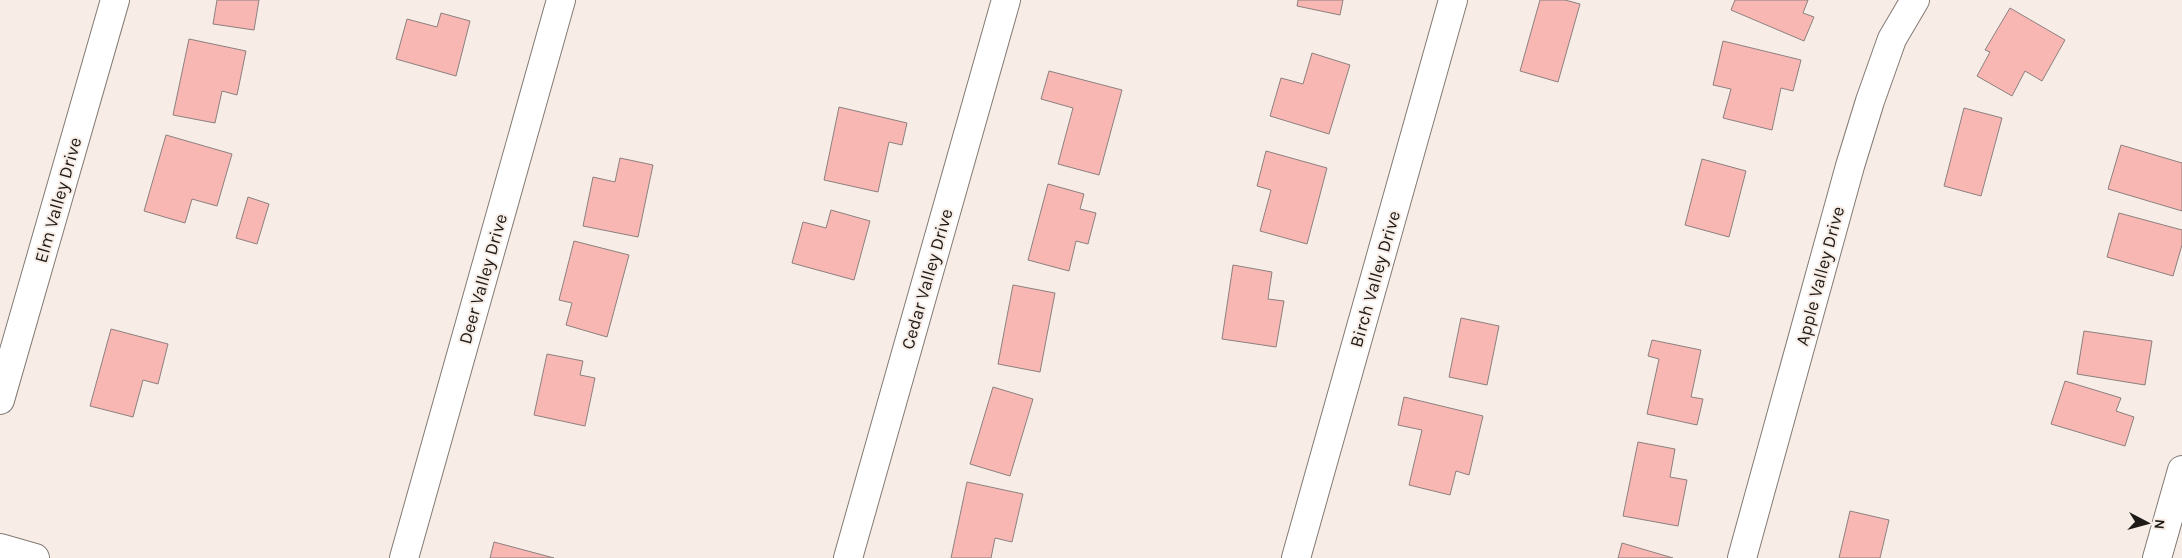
<svg xmlns="http://www.w3.org/2000/svg" width="2182" height="558" font-family="Karla,sans-serif">
  <style>
    .building { fill: #f8b7b3; stroke: #8c807f }
    .lines { fill: none; stroke-linecap: round; stroke-linejoin: round }
    .minor-casing { stroke: #837a74; stroke-width: 30 }
    .minor { stroke: #fff; stroke-width: 28 }
    .labels { text-anchor: middle; stroke-width: 4; stroke-linejoin: round; paint-order: stroke }
    .street-label { font-size: 18px; fill: #1d1a17; stroke: #f7ede6 }
  </style>
  <rect width="100%" height="100%" fill="#f7ede6"/>
  <path class="building" d="M217,0h42l-5,30 -41,-6z
    M1298,0h45l-3,15 -43,-9z
    M1540,0h25l15,4 -22,78 -38,-11z
    M1735,0h73l-5,13 11,4 -10,24 -73,-31z
    M2010,8l55,32 -23,41 -17,-10 -13,25 -35,-20 13,-24 -5,-2z
    M441,13l29,8 -14,55 -60,-17 11,-40 30,8z
    M189,39l57,12 -9,44 -15,-4 -7,32 -42,-8z
    M1723,41l78,19 -8,31 -12,-3 -9,42 -49,-12 8,-29 -18,-4z
    M1312,53l38,12 -21,69 -59,-18 11,-38 22,6z
    M1049,71l73,19 -23,85 -41,-11 15,-56 -32,-9z
    M839,107l68,16 -5,22 -13,-3 -11,50 -54,-12z
    M1964,108l38,10 -21,78 -37,-10z
    M166,135l66,19 -15,52 -25,-7 -7,24 -41,-12z
    M2121,145l61,18v48l-74,-22z
    M1266,151l61,17 -20,76 -47,-13 11,-41 -14,-4z
    M620,158l33,7 -15,72 -55,-11 10,-49 22,5z
    M1702,159l44,12 -17,66 -44,-12z
    M1048,184l36,10 -4,15 16,4 -8,31 -12,-3 -7,30 -41,-11z
    M248,197l21,7 -12,40 -21,-6z
    M831,210l39,11 -16,59 -62,-17 11,-41 23,6z
    M2119,213l63,17v15l-9,31 -66,-19z
    M574,241l55,14 -22,82 -41,-12 6,-22 -13,-3z
    M1233,265l39,7 -4,27 16,2 -8,46 -54,-8z
    M1013,285l42,8 -15,79 -42,-8z
    M1461,318l38,8 -12,59 -38,-8z
    M111,329l57,15 -10,40 -15,-4 -10,37 -43,-11z
    M2084,331l68,10 -7,44 -68,-11z
    M1652,340l49,10 -10,47 12,2 -6,26 -50,-11 12,-55 -11,-3z
    M547,354l36,7 -3,14 15,3 -10,48 -51,-11z
    M2065,381l56,17 -5,13 18,6 -9,29 -74,-22z
    M993,387l40,12 -23,77 -40,-12z
    M1404,397l79,19 -14,59 -13,-4 -6,24 -41,-10 13,-55 -24,-5z
    M1638,442l37,7 -5,28 17,3 -9,46 -55,-10z
    M967,482l56,12 -11,48 -17,-4 -4,20h-40z
    M1850,511l39,9 -9,38h-41z
    M494,542l60,16h-64z
    M1622,543l51,15h-55z"/>
  <g class="lines">
    <defs>
      <path id="minor" d="M0,400l115,-400
        M0,548l35,10
        M404,558l157,-558
        M848,558l158,-558
        M1296,558l157,-558
        M1742,558l108,-392 20,-65 22,-62 23,-39
        M2157,558l25,-88"/>
    </defs>
    <use href="#minor" class="minor-casing"/>
    <use href="#minor" class="minor"/>
  </g>
  <g class="labels">
    <g class="street-label">
      <text transform="translate(58 200) rotate(-74)" y="6">Elm Valley Drive</text>
      <text transform="translate(1820 276) rotate(-75)" y="6">Apple Valley Drive</text>
      <text transform="translate(483 279) rotate(-74)" y="6">Deer Valley Drive</text>
      <text transform="translate(927 279) rotate(-74)" y="6">Cedar Valley Drive</text>
      <text transform="translate(1375 279) rotate(-74)" y="6">Birch Valley Drive</text>
    </g>
  </g>
  <g transform="translate(2147 523) rotate(96)" stroke="#f7ede6" stroke-width="4" paint-order="stroke">
  <path d="M0-4L9 19L0 12L-9 19Z" fill="#1d1a17"/>
  <text y="-8" font-size="14" font-weight="bold" text-anchor="middle" fill="#1d1a17">N</text>
  </g>
</svg>
